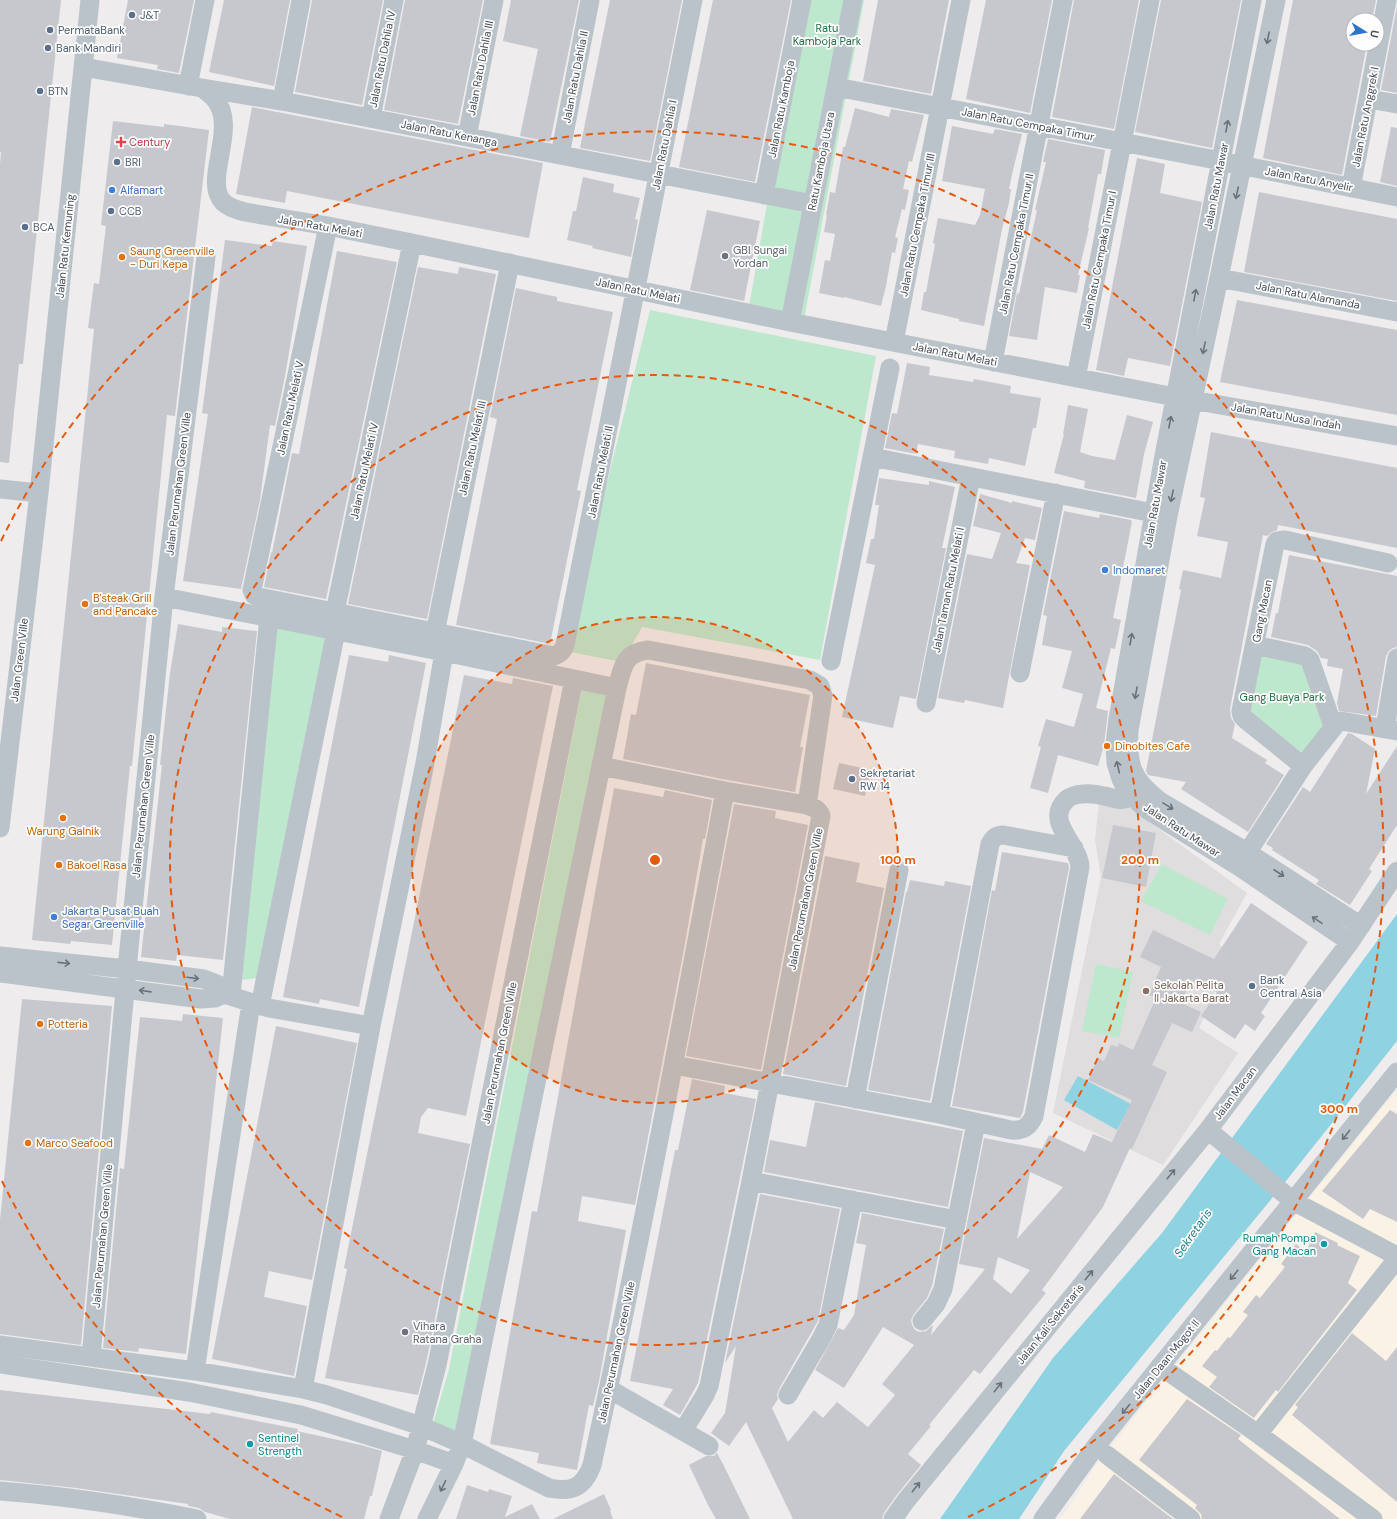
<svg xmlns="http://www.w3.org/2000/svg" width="1397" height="1519" font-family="'DM Sans',sans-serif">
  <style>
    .commercial { fill: #f9f2e5 }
    .education { fill: #dfdddd }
    .green { fill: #bde8cd }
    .water { fill: #8fd2e1 }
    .building { fill: #c7c8ce; fill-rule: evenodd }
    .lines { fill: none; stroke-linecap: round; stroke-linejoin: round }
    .minor { stroke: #bbc3ca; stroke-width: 19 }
    .oneway { stroke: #69727a }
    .ring { fill: none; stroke: #e8590c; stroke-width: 2; stroke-dasharray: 7 5 }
    .service-dot { fill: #5c6f8a; stroke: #fff; stroke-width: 1.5 }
    .health-dot { fill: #e0444e; stroke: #fff; stroke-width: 1.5 }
    .shop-dot { fill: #3f7fe0; stroke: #fff; stroke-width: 1.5 }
    .worship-dot { fill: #6b7280; stroke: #fff; stroke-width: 1.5 }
    .food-dot { fill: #e8710a; stroke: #fff; stroke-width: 1.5 }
    .education-dot { fill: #8d6e63; stroke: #fff; stroke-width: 1.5 }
    .culture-dot { fill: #0f9aa8; stroke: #fff; stroke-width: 1.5 }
    .labels { text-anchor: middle; stroke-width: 3.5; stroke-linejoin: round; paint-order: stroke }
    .service-label { font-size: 11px; fill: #4e5e75; stroke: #fff; text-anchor: start }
    .park-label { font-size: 11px; fill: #206f45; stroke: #fff }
    .street-label { font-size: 11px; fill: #464f57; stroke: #fff }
    .health-label { font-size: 11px; fill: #be3a42; stroke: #fff; text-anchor: start }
    .shop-label { font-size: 11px; fill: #366cbe; stroke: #fff; text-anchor: start }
    .worship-label { font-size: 11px; fill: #5b616d; stroke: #fff; text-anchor: start }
    .food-label { font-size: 11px; fill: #c56008; stroke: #fff; text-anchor: start }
    .education-label { font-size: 11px; fill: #785e54; stroke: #fff; text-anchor: start }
    .culture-label { font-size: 11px; fill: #0d838f; stroke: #fff; text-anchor: end }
    .water-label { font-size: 12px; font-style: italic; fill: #1b7f95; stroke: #fff }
    .centre { fill: #e8590c; stroke: #fff; stroke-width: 2 }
    .ring-label { font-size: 12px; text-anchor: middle; font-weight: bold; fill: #e8590c; stroke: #fff; stroke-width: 3.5; stroke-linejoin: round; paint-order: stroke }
  </style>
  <rect width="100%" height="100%" fill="#eeecec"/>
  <path class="commercial" d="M1397,1090v429h-336l35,-54 218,-273z"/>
  <path class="education" d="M1116,798l131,95 -28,51 12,11 -32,73 39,25 -75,112 -110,-52 48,-236 -6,-37 4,-39z"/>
  <path class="green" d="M803,0h61l-62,330 -55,-12z
    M650,310l226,46 -56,304 -178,-33 -20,35 -57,-11z
    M273,625l60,12 -67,340 -33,4z
    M1258,651l46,10 20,63 -20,30 -56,-43z
    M585,673l33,7 -161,768 -27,-14 19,-65z
    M1162,864l66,35 -18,36 -69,-34z
    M1096,964l37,8 -14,66 -37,-7z"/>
  <path class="water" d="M1397,914v127l-115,145 -218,265 -45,68h-79l113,-161 109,-125z
    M1078,1076l53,28 -14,26 -53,-30z"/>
  <path class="building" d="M0,0h61l-38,364h-4l-10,99 -9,-1v-298l1,-12h-1z
    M128,0h66l-15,73 -22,-4 1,-4 -41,-7z
    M224,0h66l-16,86 -65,-14z
    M312,0h71l-21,105 -67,-13z
    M405,0h78l-25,124 -74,-14z
    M511,0h68l-29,142 -30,-6 18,-87 -35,-8z
    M610,0h72l-32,161 -70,-13z
    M713,0h78l-36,182 -76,-15z
    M878,0h71l-18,94 -68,-13z
    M986,0h66l-22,113 -64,-14z
    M1074,0h65l-25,129 -62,-12z
    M1161,0h80l-29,148 -77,-16z
    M1293,0h83l-4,20h-19v24h14l-25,131 -79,-17z
    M1397,6v87l-16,-3z
    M252,107l291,56 -14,75 -242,-47 -2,12 -49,-9z
    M855,108l34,9 2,-8 33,6 -12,47 -3,-1 -6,28 6,1 -4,20 -3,-1 -7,28 3,1 -3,15 -3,-1 -6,34 -5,20 -37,-9v1l-25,-5 6,-33 5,1 5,-27 -11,-2 3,-17h-1l4,-23 5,1 8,-46h2z
    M113,121l51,6v-3l45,6 -34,286 -8,-1 -35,351h-2l-18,179 -41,-4 -1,3 -38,-4 62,-611 -6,-1 6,-45 5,1 7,-58 -5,-1z
    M952,126l41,8 2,-5 27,5 -9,36 -4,19h2l-2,14 -7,26 -18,97 -25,-5v-2l-38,-9 3,-18h2l9,-48 -2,-1 5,-25 37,7 5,-10 5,-26 -43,-8z
    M1391,127l6,1v58l-17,-4z
    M1048,139l57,11 -4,24h-3l-10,54h1l-11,47h2l-3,18 -32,-6 -8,53 -28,-4 8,-43 2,1 13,-61 5,-23h-2l11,-48h-3z
    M1137,158l28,6 -5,29 42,9 -32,164 -42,-8 -4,18 -28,-6z
    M583,177l31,7 -1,8 27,6 -5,21 3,1 -7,37 -39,-9 1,-2 -26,-6 6,-29h3z
    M1259,192l138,27v82l-153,-29z
    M707,210l53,11 -16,80 -54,-11z
    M225,240l47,6 1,-5 34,5 -22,130 -10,50 -5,-1 -10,75 -19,89 -58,-8 25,-167 -6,-1z
    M337,251l60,11 -71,337 -62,-12 7,-35 1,1 20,-100 7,1z
    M418,267l40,7 1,-7 37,7 -69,345 -79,-15z
    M516,288l41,9v4l56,11 -36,178 4,1 -31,153 -94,-19 41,-206 -7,-2z
    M1237,300l160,30v85l-177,-33z
    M907,363l23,4 -1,8 44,7 1,-3 37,7 -1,7 31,5 -5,30h-3l-8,38 -36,-8 -1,6 -34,-6 1,-7 -37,-7 -2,10 -31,-6 7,-35 5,1z
    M1068,405l20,4 -8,43 12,4 23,4 12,-45 26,7 -9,32 -8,44 -52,-10 1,-7 -31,-8 10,-39h-1z
    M1211,432l186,36v80l-119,-23 -1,5 -5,2 -5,4 -4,-1 -33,174 1,9 4,6 -3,14 35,22 -2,3 19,12 -36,57 -67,-43 5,-7 -38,-7 -2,-4 35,-181 -2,-1 4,-19 38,8 7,-36 -31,-6 8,-38 -5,-1z
    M879,478l50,7v-4l26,6 -13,61h4l-30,151 -16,-3 -7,32 -51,-11 33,-152 -9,-2 5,-24h3l5,-34h-4z
    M980,494l32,9v-2l30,7 -7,32 -10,-2 -9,25 14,2 -27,143 -38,-8 -1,3 -26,-5 29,-144 25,5 9,-26 -28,-7z
    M1064,511l35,7 1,-4 31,6 1,2 -19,96 8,2 -6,29 -4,-1 -15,60 12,3 -4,34 -6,21 -40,-11 -10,38 -18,-5 11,-41 -3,-1 8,-27 28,8 9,-33 -21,-6 10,-37 -30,-6 5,-29 -4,-1z
    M1289,555l108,21v71l-4,1 -4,3 -3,5 -10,60 -37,-5 -2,-8 6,-34 -16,-3 1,-7 -7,-1 -4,-7 -9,-6 -37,-8 5,-24h2z
    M178,624l44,8v-5l35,4 -34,329 -46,-5 -1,6 -35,-4 21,-192h-2l10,-92z
    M349,655l39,7 1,-7 37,8 -67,344 -39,-8 -1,5 -36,-7z
    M646,663l164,32 -10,52h3l-8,45 -68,-12 -104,-21 8,-45 5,1z
    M464,675l48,9 1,-6 40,8 -87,430 -38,-8 -7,9 -3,16 52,11 -44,219 -8,32 -93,-17 22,-109 -3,-1z
    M1348,733l4,1 23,15 -9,45 31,-48v79l-28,44 3,2 -22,34 -34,-21 3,-4 -47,-30 1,-2 -7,-4 37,-57 7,5z
    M839,763l32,7 -6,26 -32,-7z
    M614,788l49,9 2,-7 47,10 -7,39h-2l-19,110 -49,256 -53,-9 -4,25 48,9 -27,151 -6,25 -4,-1 -12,65 -40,-7 2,-10 -49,-9 42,-233 5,1z
    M734,804l42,7 -1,7 33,7 -47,245 -75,-14z
    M1113,825l43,8 -10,54 -44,-9z
    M1002,852l66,11 1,4 -46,245 -3,6 -68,-12 40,-216 3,1z
    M825,856l35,7 -4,19 28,6 -38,198 -63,-12z
    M910,880l34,6 1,-5 26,5 -41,215 -62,-11 38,-198h1z
    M1251,903l57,39 -47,71 4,3 -10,15 -10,-7 -10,15 -34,-23 16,-24 -26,-12 -10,23 20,9 -9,20 -20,-9 -20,42 15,7 -35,77 -2,-1 -27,59 -61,83 4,3 -66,81 -6,-4 -45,55 2,1 -23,28 13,11 -25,31 -12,17 -2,6h-89l-47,-97 -17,24 -18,-13 14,-20 11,-67 -11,17 35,-169 80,15 -22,112 -39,68 -2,6 1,4 -6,9 16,34 26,-32 9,8 14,-16 31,25 27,-32 -13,-11 32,-39 -31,-18 -39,61 -29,-18 23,-42 6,2 10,-15 12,-70 -10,-2 6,-30 82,16 -12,57 -5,12 -13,16 -3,6 1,5 3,5 5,2 6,-1 7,-6 -2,10 54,-66 -26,-5 25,-126 58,11 7,-14 36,17 8,-18 19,8 20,-42 -44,-20 10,-22 6,3 7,-16 7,2 1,-4 14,7 23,-52 -7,-3 12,-28 -21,-10 13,-27 61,29zM1030,1172l33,15 -46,52zM998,1257l32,13 -19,24 -18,-15z
    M22,999l90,7 -31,339 -81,-11v-114z
    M183,1014l40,4 -37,336 -47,-6 -1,4 -35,-4 17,-180 4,1 16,-152 42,4z
    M276,1026l81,17 -45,237 -43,-9 -5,26 43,9 -13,70 -82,-17z
    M692,1079l33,7 -1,7 32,6 -58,284 -18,32 -17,-10 10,-16 -43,-8 45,-231h3z
    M815,1102l148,29 -15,76 -184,-35 6,-32 36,7z
    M1390,1110l7,4v108l-27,-13 -7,10 -41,-28z
    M1315,1232l23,11 -1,2 23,11 -12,27 9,7 -79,102 -2,-2 -22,28 -45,-31 8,-10 -15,-11 13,-16 2,1 11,-14 2,1 18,-23 -5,-3 13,-17 4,3 25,-31 -4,-3 15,-20 10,8z
    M1352,1333l34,28 11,-14v155l-105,-87 6,-8 -3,-2z
    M0,1390l210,24 1,-2 87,17 -1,2 64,14 21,6 -10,45h-2l-6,23h-134l-25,-7 -6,-4 -11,-2v-2l-112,-16 -76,-8z
    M1187,1399l54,36 -3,4 102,80h-138l-1,-5 -6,-6 2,-3 -58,-45z
    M717,1453l6,11 27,55h-34l-8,-14 -19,-40 17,-9h8z
    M1114,1474l59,45h-93z
    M467,1485l21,7 1,-3 23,7 -7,21 27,-13 8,15h-84z
    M604,1494l7,16 -1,1 3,8h-60z"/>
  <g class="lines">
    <path class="minor" d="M1252,0l-89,461 -45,258 -3,25 1,19 5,16 4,8 14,16 10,8 89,55 112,76
      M1276,0l-57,278 -51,238 -39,214c-2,36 3,50 32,72l86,50 114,74
      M83,67l119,21 80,13 531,103
      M188,86l17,-86
      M836,87l385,74 176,36
      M202,88c4,3 8,6 12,10 26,28 -12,82 9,104 5,5 14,8 22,10l83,14 84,17 378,79 385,75 222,39
      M1368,99l29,5
      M282,101l19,-101
      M371,118l23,-118
      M467,137l27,-137
      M560,155l30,-155
      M1351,188l36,-188
      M764,195l38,-195
      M328,226l-76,364 2,5 5,2 295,59c6,-2 9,-5 11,-11l128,-645
      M1219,278l178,34
      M790,322l63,-322
      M894,342l67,-342
      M993,362l70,-362
      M1076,378l74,-378
      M872,457l281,56
      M0,489l39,4
      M164,597l280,55 173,36
      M335,612l77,-369
      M435,633l75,-370
      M1255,645l50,11 5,4 23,66
      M831,661l59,-293
      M1020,673l36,-180
      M926,703l45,-226
      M1385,728l12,-70
      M601,766l124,25 82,14c6,2 12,4 14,11l-70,365 -42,205 -4,9 -22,36
      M1303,766l-58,-47 -3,-3 -1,-5 34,-167 2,-3 8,-1 103,23
      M0,828l39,-335 51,-493
      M1240,864l63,-98 34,-43 4,-2 56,10
      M0,956l127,13 77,10 13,5 7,10
      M0,973l201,26 14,-1 9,-4 45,14 102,18
      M231,995l38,-378
      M260,1006l76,-375
      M674,1065l265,49 72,16c12,1 18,-3 23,-14l46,-249c-1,-23 -36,-45 -14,-67 8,-8 28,-7 38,-4 7,1 17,6 24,2 4,-2 8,-7 12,-10
      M855,1099l44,-229
      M939,1114l51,-270c3,-6 6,-9 13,-9l71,13
      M1208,1130l85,71 104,55
      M751,1181l206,39
      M922,1321l14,-17 7,-15 33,-166
      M0,1345l195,26 108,18 24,6 94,31 41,18 87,44c23,5 35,-1 43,-23 49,-224 91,-449 133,-674
      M91,1357l36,-388 37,-372 42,-340
      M0,1364l189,28 112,23 114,35 39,14
      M1160,1366l98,68 115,85
      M195,1371l56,-368
      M303,1389l68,-363 54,-263 19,-111
      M609,1389l100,57
      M788,1395l33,-56 7,-14 25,-125
      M1258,1434l139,-175
      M1107,1455l84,64
      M0,1491c67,5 131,15 197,28
      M389,1519l26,-69 22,-85 137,-686
      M427,1519l27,-55 8,-20 155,-756c6,-21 6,-35 31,-38l162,30 10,6 3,9 -16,110
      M893,1519l12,-17 303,-372 142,-188 47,-71
      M1043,1519l53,-73 301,-374"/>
  </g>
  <defs><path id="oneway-shaft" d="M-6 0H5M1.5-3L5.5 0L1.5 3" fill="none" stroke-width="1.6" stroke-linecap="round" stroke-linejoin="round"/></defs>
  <g class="oneway">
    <use href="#oneway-shaft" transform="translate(1268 38) rotate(101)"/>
    <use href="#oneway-shaft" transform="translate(1227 126) rotate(-79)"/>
    <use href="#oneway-shaft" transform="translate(1237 193) rotate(102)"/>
    <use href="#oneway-shaft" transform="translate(1195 295) rotate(-79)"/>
    <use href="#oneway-shaft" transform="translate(1204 348) rotate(102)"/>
    <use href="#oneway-shaft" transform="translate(1170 422) rotate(-79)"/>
    <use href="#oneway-shaft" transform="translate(1172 496) rotate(102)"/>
    <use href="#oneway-shaft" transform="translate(1131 639) rotate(-80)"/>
    <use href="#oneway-shaft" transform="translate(1136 693) rotate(100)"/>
    <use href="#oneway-shaft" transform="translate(1118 767) rotate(-103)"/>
    <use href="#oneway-shaft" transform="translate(1168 806) rotate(31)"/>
    <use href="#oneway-shaft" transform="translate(1279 873) rotate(33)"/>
    <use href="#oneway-shaft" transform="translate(1317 920) rotate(-146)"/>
    <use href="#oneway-shaft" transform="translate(64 963) rotate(6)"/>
    <use href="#oneway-shaft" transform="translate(193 978) rotate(7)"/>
    <use href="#oneway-shaft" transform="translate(145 991) rotate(-172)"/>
    <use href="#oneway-shaft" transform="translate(1346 1135) rotate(129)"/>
    <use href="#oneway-shaft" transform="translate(1171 1174) rotate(-51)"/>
    <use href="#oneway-shaft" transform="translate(1089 1275) rotate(-51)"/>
    <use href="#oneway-shaft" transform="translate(1234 1275) rotate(129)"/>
    <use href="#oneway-shaft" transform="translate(998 1387) rotate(-51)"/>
    <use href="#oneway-shaft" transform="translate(1126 1409) rotate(129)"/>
    <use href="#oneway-shaft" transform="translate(443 1486) rotate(116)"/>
    <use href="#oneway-shaft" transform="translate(916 1487) rotate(-51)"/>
  </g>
  <circle cx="655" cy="860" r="243" fill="#e8590c" fill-opacity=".12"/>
  <g class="ring">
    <circle cx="655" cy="860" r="243"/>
    <circle cx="655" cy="860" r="485"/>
    <path d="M342 1517A728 728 0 0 1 1 1179M1 541A728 728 0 1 1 968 1517"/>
  </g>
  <g class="service-dot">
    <circle cx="132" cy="15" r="4"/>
    <circle cx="50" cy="30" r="4"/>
    <circle cx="48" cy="48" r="4"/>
    <circle cx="40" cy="91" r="4"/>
    <circle cx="117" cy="162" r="4"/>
    <circle cx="111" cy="211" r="4"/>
    <circle cx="25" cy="227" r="4"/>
    <circle cx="852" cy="779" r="4"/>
    <circle cx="1252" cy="986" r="4"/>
  </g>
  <path class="health-dot" d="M119 136h4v4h4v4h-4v4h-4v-4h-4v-4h4z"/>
  <g class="shop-dot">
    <circle cx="112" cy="190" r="4"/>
    <circle cx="1105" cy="570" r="4"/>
    <circle cx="54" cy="917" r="4"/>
  </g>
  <g class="worship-dot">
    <circle cx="725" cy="256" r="4"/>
    <circle cx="405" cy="1332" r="4"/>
  </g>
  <g class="food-dot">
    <circle cx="122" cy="257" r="4"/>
    <circle cx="85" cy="604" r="4"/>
    <circle cx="1107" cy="746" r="4"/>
    <circle cx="63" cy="818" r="4"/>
    <circle cx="59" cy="865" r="4"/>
    <circle cx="40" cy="1024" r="4"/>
    <circle cx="28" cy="1143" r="4"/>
  </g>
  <circle class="education-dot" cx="1146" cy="991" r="4"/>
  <g class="culture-dot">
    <circle cx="1324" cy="1244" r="4"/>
    <circle cx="250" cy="1444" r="4"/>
  </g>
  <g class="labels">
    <g class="service-label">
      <text x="140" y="19">J&amp;T</text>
      <text x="58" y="34">PermataBank</text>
      <text x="56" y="52">Bank Mandiri</text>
      <text x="48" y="95">BTN</text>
      <text x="125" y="166">BRI</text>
      <text x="119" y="215">CCB</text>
      <text x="33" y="231">BCA</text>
      <text x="860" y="777">Sekretariat<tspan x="860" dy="13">RW 14</tspan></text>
      <text x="1260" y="984">Bank<tspan x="1260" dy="13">Central Asia</tspan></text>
    </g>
    <g class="park-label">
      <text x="827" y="32">Ratu<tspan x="827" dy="13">Kamboja Park</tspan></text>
      <text x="1282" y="701">Gang Buaya Park</text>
    </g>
    <g class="street-label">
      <text transform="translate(382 59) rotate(-79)" y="4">Jalan Ratu Dahlia IV</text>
      <text transform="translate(480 68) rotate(-79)" y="4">Jalan Ratu Dahlia III</text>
      <text transform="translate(575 77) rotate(-79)" y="4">Jalan Ratu Dahlia II</text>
      <text transform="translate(781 109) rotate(-79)" y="4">Jalan Ratu Kamboja</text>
      <text transform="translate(1365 117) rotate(-79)" y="4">Jalan Ratu Anggrek I</text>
      <text transform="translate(1028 124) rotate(11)" y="4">Jalan Ratu Cempaka Timur</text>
      <text transform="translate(449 133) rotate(11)" y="4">Jalan Ratu Kenanga</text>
      <text transform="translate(664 145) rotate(-79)" y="4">Jalan Ratu Dahlia I</text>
      <text transform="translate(821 161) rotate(-79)" y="4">Ratu Kamboja Utara</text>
      <text transform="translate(1309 179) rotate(11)" y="4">Jalan Ratu Anyelir</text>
      <text transform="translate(1216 186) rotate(-79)" y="4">Jalan Ratu Mawar</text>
      <text transform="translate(917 225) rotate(-79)" y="4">Jalan Ratu Cempaka Timur III</text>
      <text transform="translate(320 226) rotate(10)" y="4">Jalan Ratu Melati</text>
      <text transform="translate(1016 244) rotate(-79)" y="4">Jalan Ratu Cempaka Timur II</text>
      <text transform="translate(65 246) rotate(-84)" y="4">Jalan Ratu Kemuning</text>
      <text transform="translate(1099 260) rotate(-79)" y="4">Jalan Ratu Cempaka Timur I</text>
      <text transform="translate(638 290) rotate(12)" y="4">Jalan Ratu Melati</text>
      <text transform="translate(1308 295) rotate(11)" y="4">Jalan Ratu Alamanda</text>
      <text transform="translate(955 354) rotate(11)" y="4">Jalan Ratu Melati</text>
      <text transform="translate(290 408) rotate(-78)" y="4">Jalan Ratu Melati V</text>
      <text transform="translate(1286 416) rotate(10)" y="4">Jalan Ratu Nusa Indah</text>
      <text transform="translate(472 448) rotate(-78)" y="4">Jalan Ratu Melati III</text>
      <text transform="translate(364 471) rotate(-78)" y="4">Jalan Ratu Melati IV</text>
      <text transform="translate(600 472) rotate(-79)" y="4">Jalan Ratu Melati II</text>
      <text transform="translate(178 484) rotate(-83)" y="4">Jalan Perumahan Green Ville</text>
      <text transform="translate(1155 504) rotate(-80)" y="4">Jalan Ratu Mawar</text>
      <text transform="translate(948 590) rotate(-79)" y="4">Jalan Taman Ratu Melati I</text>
      <text transform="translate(1262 611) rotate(-79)" y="4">Gang Macan</text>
      <text transform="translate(19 660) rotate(-83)" y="4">Jalan Green Ville</text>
      <text transform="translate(143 806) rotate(-84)" y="4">Jalan Perumahan Green Ville</text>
      <text transform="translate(1182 830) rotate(33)" y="4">Jalan Ratu Mawar</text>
      <text transform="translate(805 899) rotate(-79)" y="4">Jalan Perumahan Green Ville</text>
      <text transform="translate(499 1053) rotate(-79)" y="4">Jalan Perumahan Green Ville</text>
      <text transform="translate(1235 1093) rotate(-53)" y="4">Jalan Macan</text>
      <text transform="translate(102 1236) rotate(-85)" y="4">Jalan Perumahan Green Ville</text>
      <text transform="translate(1050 1324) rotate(-51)" y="4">Jalan Kali Sekretaris</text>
      <text transform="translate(616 1352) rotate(-78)" y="4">Jalan Perumahan Green Ville</text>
      <text transform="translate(1166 1359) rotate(-51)" y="4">Jalan Daan Mogot II</text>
    </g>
    <g class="health-label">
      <text x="129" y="146">Century</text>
    </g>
    <g class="shop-label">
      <text x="120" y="194">Alfamart</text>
      <text x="1113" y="574">Indomaret</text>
      <text x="62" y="915">Jakarta Pusat Buah<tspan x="62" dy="13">Segar Greenville</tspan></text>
    </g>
    <g class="worship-label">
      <text x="733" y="254">GBI Sungai<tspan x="733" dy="13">Yordan</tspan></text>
      <text x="413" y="1330">Vihara<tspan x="413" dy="13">Ratana Graha</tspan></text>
    </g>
    <g class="food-label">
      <text x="130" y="255">Saung Greenville<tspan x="130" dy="13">- Duri Kepa</tspan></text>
      <text x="93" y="602">B'steak Grill<tspan x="93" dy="13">and Pancake</tspan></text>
      <text x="1115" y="750">Dinobites Cafe</text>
      <text x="63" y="835" text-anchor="middle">Warung Galnik</text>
      <text x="67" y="869">Bakoel Rasa</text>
      <text x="48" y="1028">Potteria</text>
      <text x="36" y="1147">Marco Seafood</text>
    </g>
    <g class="education-label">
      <text x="1154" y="989">Sekolah Pelita<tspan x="1154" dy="13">II Jakarta Barat</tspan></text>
    </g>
    <g class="culture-label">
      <text x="1316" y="1242">Rumah Pompa<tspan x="1316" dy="13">Gang Macan</tspan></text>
      <text x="258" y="1442" text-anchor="start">Sentinel<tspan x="258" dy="13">Strength</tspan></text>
    </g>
    <g class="water-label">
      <text transform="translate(1193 1233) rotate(-55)" y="4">Sekretaris</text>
    </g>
  </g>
  <circle cx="655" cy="860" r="6" class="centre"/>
  <g class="ring-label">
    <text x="898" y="864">100 m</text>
    <text x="1140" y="864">200 m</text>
    <text x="1339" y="1113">300 m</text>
  </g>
  <g transform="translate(1365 32) rotate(101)"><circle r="19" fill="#ffffff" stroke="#b5b9bc"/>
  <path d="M0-3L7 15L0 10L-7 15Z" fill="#2c75c8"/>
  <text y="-6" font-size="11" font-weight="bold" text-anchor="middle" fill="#464f57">U</text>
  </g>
</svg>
